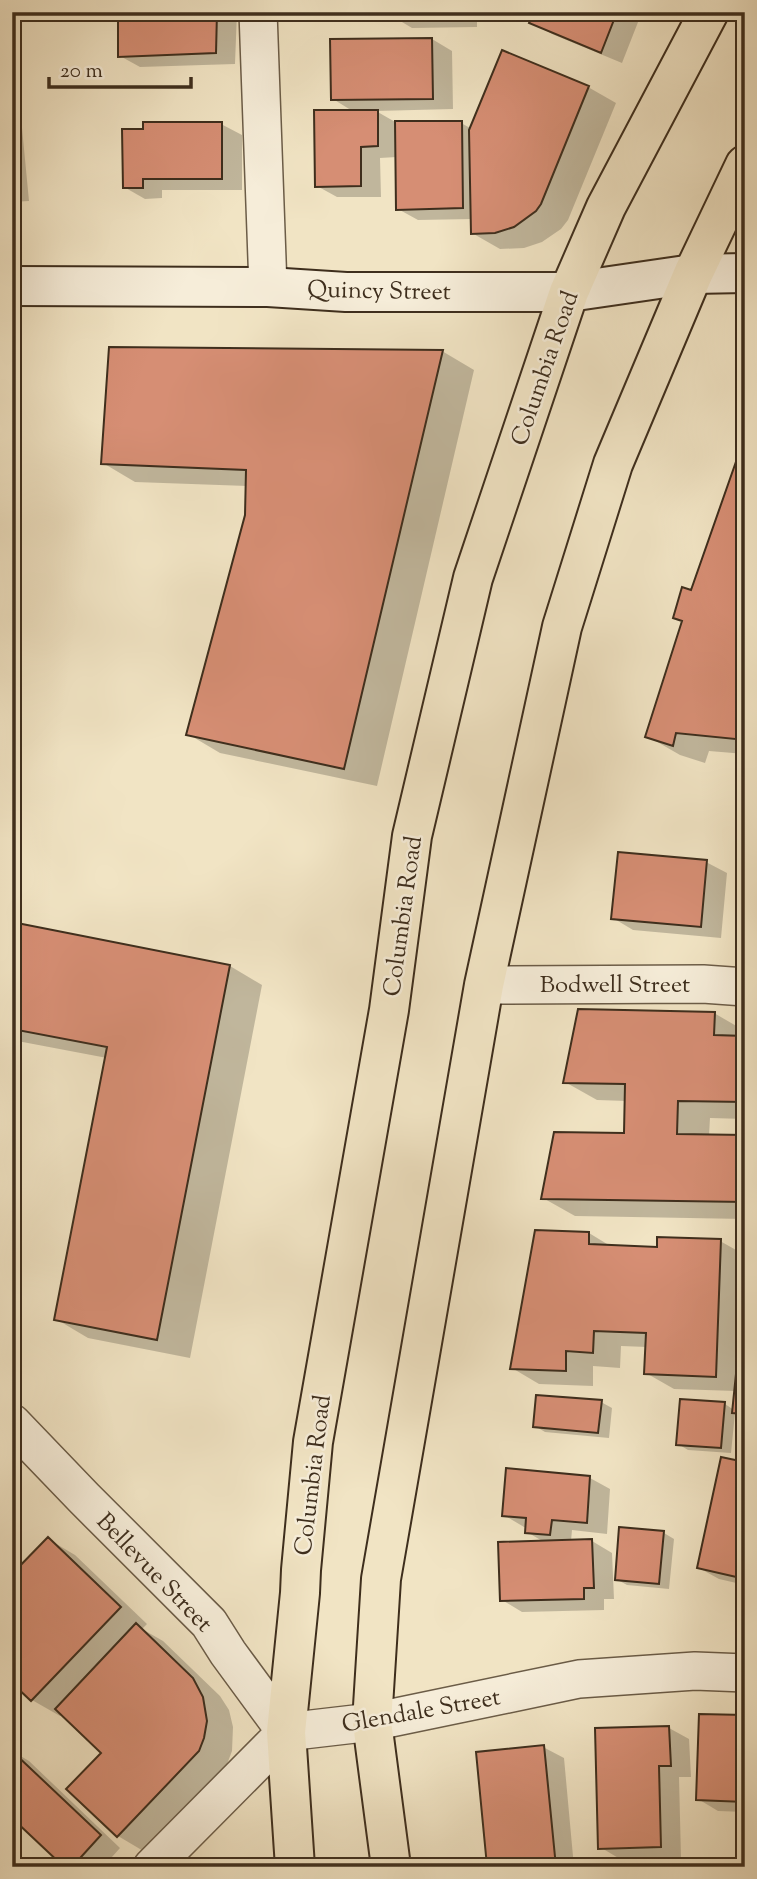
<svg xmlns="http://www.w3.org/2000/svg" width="757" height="1879" font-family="'Sorts Mill Goudy',serif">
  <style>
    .shadow { fill: #0003 }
    .building { fill: #d68e74; stroke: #3e2e1d; stroke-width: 2 }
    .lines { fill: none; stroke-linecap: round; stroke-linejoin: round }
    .minor-casing { stroke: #6b5c47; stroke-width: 40 }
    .secondary-casing { stroke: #3e2e1d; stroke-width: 42 }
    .primary-casing { stroke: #3e2e1d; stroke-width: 42 }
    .minor { stroke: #f6edd9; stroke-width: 37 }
    .secondary { stroke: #f6edd9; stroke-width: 38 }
    .primary { stroke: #f1e4c4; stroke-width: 38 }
    .labels { text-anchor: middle; stroke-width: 5; stroke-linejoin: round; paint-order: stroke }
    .street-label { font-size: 24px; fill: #3e2e1d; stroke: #f6edd9 }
  </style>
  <rect width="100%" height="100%" fill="#f1e4c4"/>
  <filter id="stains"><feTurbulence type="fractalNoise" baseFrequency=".00286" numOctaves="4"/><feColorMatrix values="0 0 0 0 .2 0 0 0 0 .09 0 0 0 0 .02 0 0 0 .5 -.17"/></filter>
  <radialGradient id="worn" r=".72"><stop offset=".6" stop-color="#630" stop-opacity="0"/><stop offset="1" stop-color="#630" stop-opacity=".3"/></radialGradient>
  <path class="shadow" d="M120,12h117l-2,52 -95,3 -20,-11z
    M392,12h85v15l-65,1 -20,-12z
    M536,12h106l-20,51 -70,-29 -20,-12z
    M432,39l20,12 1,58 -77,2 21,12h64l11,6 116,-42 28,16 -48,117 -7,9 -19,13 -18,6 -24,1 -28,-16v-14l-54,1 -20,-11 -1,-52 -17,1 1,39h-44l-20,-11 37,-74 -21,-13z
    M12,82l6,4 11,115 -17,1z
    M221,124l21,11v55h-80v8l-17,1 -21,-12z
    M442,351l32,19 -97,416 -157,-33 -32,-19 58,-219 1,-29 -112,-4 -32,-19z
    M745,442v312l-36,-3 -4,12 -25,-8 -33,-19 45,-144z
    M706,862l21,11 -6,65 -88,-8 -20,-12z
    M12,924l218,42 32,19 -72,373 -102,-20 -32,-19 51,-261 -95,-18z
    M714,1013l31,18v88l-35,-1 -1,18h36v83l-170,-3 -32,-18 83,-64 1,-33 -30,-1 -32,-18z
    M589,1233l23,14 47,2 61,-8 25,14v163l-10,-5 -4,40 -43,-3 -10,-6 3,-43 44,3 9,6 2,-19 -62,-2 -28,-16 1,-26 -26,-1 -1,22 -27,-2v20l-54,-2 -27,-16z
    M601,1402l11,6 -3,30 -64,-6 -10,-6z
    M745,1464v121l-26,-6 -20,-11z
    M590,1478l20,11 -3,45 -35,-4 -1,11h21l20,12 2,46h-10v11l-82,2 -20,-12 42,-58 -17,-10v-5h-3l-20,-12z
    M621,1529l43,4 10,6 -5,50 -42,-4 -11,-6z
    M48,1539l27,16 72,69 -5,5 21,12 57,55 9,14 4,17 -1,24 -6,16 -81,85 -27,-16 -15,-83 -41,-39 -2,2 -28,-16 -20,-19z
    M745,1717v95l-27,-1 -20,-12z
    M669,1728l20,11 2,38h-12l2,81 -61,1 -20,-12z
    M543,1747l21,11 10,109h-82l-4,-2z
    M12,1751l17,10 91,87 -17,19h-37z"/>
  <path class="building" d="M118,12h99l-1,41 -98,4z
    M390,12h68v4l-68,1z
    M534,12h83l-16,41 -72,-30z
    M432,38l1,61 -102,1 -1,-61z
    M502,50l87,36 -48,118 -5,7 -22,16 -19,6 -24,1 -2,-104z
    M314,110h64v36l-17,1v39l-46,1z
    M395,121h67l1,87 -67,2z
    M143,122h79v57h-79v9h-20l-1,-59h21z
    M109,347l334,3 -99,419 -158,-34 59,-220 1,-45 -145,-6z
    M745,436v304l-69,-7 -3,13 -28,-9 37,-116 -9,-3 9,-31 9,3z
    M618,852l89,8 -6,67 -90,-8z
    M12,922l218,43 -73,375 -103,-20 53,-273 -95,-18z
    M578,1009l137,3 -1,23 31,1v66l-67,-1 -1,33 68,1v67l-204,-3 13,-67 70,1 1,-49 -62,-1z
    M535,1230l54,2v12l68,3v-10l64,2 -5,138 -72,-3 2,-41 -52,-2 -1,22 -27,-2v20l-56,-2z
    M737,1364l8,1v49l-13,-1z
    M536,1395l66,5 -4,33 -65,-6z
    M680,1399l45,3 -4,46 -45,-3z
    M721,1457l24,5v117l-48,-11z
    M506,1468l84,8 -3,47 -35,-3 -2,15 -25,-2 1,-15 -24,-2z
    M619,1527l45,4 -5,53 -44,-4z
    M48,1537l73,70 -90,94 -19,-18v-109z
    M592,1539l2,49h-10v11l-84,2 -2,-59z
    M136,1623l57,55 10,19 4,24 -3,17 -5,13 -82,86 -51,-48 35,-36 -46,-44z
    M699,1714l46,1v87l-49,-2z
    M669,1726l2,40h-12l2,81 -63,2 -3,-121z
    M544,1745l12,122h-45v-4l-24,3 -11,-114z
    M12,1751l89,84 -29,32h-8l-52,-49z"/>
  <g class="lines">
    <defs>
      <path id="minor" d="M258,12l10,275
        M484,985l219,-1 42,3
        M12,1423l72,75 125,125 19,30 58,79
        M152,1867l134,-135 86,-10 207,-43 116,-8 50,2"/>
      <path id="secondary" d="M12,286l256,1 78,5h223l124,-18 52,-1"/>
      <path id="primary" d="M295,1867l-9,-135 14,-139 1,-23 12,-128 76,-432 23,-174 61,-258 96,-286 37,-85 103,-195
        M391,1867l-19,-145 9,-143 103,-594 78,-358 51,-163 80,-190 52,-109"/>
    </defs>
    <use href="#minor" class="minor-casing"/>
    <use href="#secondary" class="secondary-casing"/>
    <use href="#primary" class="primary-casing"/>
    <use href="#minor" class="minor"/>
    <use href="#secondary" class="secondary"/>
    <use href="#primary" class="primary"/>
  </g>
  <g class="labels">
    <g class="street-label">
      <text transform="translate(379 290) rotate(1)" y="8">Quincy Street</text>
      <text transform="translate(544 368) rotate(-71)" y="8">Columbia Road</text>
      <text transform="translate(402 916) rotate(-82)" y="8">Columbia Road</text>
      <text x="615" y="992">Bodwell Street</text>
      <text transform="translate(312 1475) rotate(-83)" y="8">Columbia Road</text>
      <text transform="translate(155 1572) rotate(46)" y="8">Bellevue Street</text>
      <text transform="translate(421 1710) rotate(-10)" y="8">Glendale Street</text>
    </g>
  </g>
  <rect width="757" height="1879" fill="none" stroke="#f1e4c4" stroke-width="42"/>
  <rect x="14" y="14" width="729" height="1851" fill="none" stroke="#3e2e1d" stroke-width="3.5"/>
  <rect x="21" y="21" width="715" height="1837" fill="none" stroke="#3e2e1d" stroke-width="2"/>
  <path d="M49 77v10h142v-10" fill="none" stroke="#3e2e1d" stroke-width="3.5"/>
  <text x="60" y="77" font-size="21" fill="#3e2e1d" stroke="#f6edd9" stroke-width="5" paint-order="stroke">20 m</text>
  <rect width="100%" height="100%" filter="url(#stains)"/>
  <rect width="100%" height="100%" fill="url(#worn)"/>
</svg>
